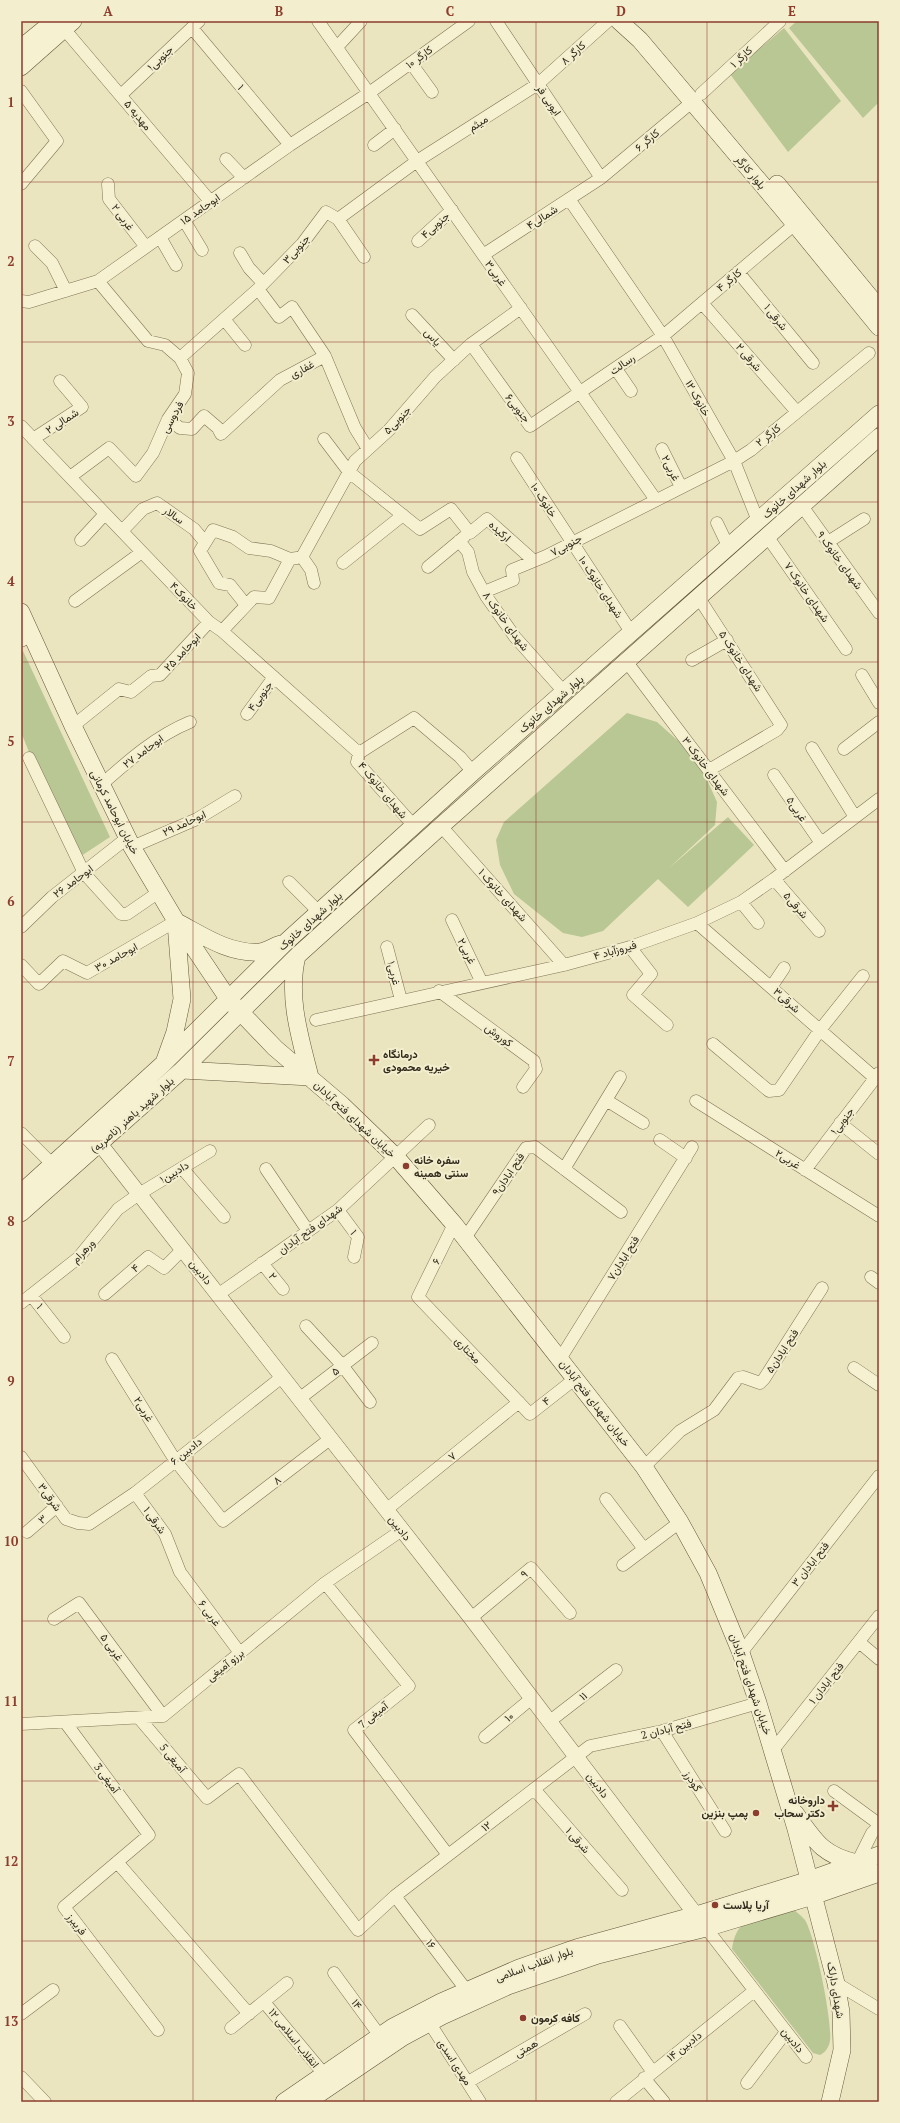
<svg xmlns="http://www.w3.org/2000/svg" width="900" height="2123" font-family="'PT Serif',Vazirmatn,serif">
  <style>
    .green { fill: #b8c794 }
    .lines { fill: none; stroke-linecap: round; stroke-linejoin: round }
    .minor-casing { stroke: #817558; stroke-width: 13 }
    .tertiary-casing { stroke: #817558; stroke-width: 16 }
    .secondary-casing { stroke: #63563c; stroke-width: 18 }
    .minor { stroke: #f6f1d1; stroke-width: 12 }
    .tertiary { stroke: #f6f1d1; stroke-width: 15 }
    .secondary { stroke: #f6f1d1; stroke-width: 17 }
    .grid { fill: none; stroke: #8c3d2d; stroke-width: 1; stroke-opacity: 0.55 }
    .poi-dot { fill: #8c3d2d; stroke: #f2eece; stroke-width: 1.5 }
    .labels { text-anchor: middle; stroke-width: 4; stroke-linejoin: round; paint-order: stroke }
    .street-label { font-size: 11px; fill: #322a1c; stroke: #f2eece }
    .poi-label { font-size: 11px; font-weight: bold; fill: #322a1c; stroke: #f2eece; text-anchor: start }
    .neatline { fill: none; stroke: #8c3d2d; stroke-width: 1.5 }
    .grid-label { font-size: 13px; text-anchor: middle; font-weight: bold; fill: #8c3d2d }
  </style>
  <rect width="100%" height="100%" fill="#eae5bf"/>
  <path class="green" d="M797,21h82v81l-16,16 -74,-90z
    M784,28l57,73 -53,51 -58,-78z
    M23,651l87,186 -29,19 -50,-99 -10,-25v-80z
    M627,713l30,9 27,24 20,27 13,29 -2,23 -47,44 60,-52 26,28 -66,62 -30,-28 -55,52 -21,6 -19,-4 -49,-39 -14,-29 -4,-25 8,-18z
    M789,1906c5,4 12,9 16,14 10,16 28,103 25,121 -1,6 -5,12 -10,14l-7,-2 -81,-104c5,-35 29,-35 57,-43z"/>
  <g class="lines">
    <defs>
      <path id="minor" d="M318,21l338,479
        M496,21l105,157
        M192,28l98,117
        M65,30l145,171
        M337,47l24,-26
        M411,63l21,29
        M21,91l36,50 -36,43
        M701,94l79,-73
        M121,95l78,-74
        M374,145l21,-16
        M226,159l18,19
        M108,184l1,15 37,48
        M569,199l94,137 71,125 24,60
        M338,219l26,38
        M184,220l18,30
        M160,237l16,28
        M418,241l34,-31
        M35,246l17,17 14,28
        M240,253l9,15 14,15
        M483,255l118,-77 91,-76
        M738,272l75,91
        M258,289l21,28 13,-10 33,49
        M21,301l8,1 69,-21 192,-136 79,-52 100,-72
        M702,303l95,109
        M412,315l42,45
        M224,319l21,26
        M471,344l59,82 133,-90 132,-112
        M180,358l78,-69 44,-45 24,-32 12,7 79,-58 121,-77 70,-63
        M616,369l15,22
        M168,419l12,9 12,1 12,-13 14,12 3,6 59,-54 45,-24 30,72 13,21
        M21,426l188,196 13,9 137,122
        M33,439l49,-32 -22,-26
        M324,439l25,33 71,57 31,-20 19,24 17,-14 47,42
        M662,449l19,38
        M517,458l114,174
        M70,477l39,-29 27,28 17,-23 15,-34 17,-25 3,-21 -8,-15 -15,-13 -17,-4 -50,-60
        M802,506l77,107
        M717,523l12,25
        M122,531l21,-22 14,-6 37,26 11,13
        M767,536l79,113
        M81,540l24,-26
        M459,541l9,11 5,20 13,24 29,41 50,56
        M828,542l36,-23
        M343,563l60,-48
        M428,567l36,-30
        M314,583l-3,-13 -9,-13 53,-96 34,-31 46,-53 36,-33 50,-36
        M484,592l29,-12 -1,-10 34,-14 188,-95 17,-11 118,-97
        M699,598l82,127 -4,5 -68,40
        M75,601l67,-49
        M246,605l-16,-20 -11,-2 -19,-32 13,-21 20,7 16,11 22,3 19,8
        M222,631l32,-34 15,1 21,-39 7,-1
        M21,641l11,-6
        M692,660l35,-20
        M626,661l159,210
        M862,675l17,28
        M247,714l27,-37
        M73,726l46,-37 12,3 20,-16 9,-1 49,-53
        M812,748l43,69
        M844,749l35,-27
        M359,753l55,-35 46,39 13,15
        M359,753l-2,9 57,64
        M29,758l55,115 37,41h6l32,-22
        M774,775l47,68
        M101,785c27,-24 55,-49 89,-63
        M441,826l123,139
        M132,847l65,-28 38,-23
        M774,879l45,52
        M289,882l30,30
        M741,902l17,21
        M452,920l30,63
        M697,923l178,155
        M21,927l31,-30 75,-59
        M387,947l14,53
        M630,947l21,27 -18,21 34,30
        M21,965l18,19 24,-23 24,12 89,-52
        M772,986l12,-18
        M439,991l95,70 2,8 -13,18
        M316,1020l248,-55 66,-18 67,-24 44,-21 33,-23 105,-80
        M713,1044l56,47 10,-1 41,-60 43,-54
        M606,1100l37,23
        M696,1101l183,115
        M840,1123l39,31
        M21,1133l31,31
        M660,1140l26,18
        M182,1168l42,49
        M266,1169l42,62
        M564,1169l56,-92
        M805,1170l74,-97
        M338,1210l20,27 -4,20
        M454,1224l-36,73 112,117 46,-36
        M465,1238l61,-90 9,-1 86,65
        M262,1263l21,26
        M871,1277l8,6
        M105,1294l43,-37 16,11 19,-19
        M219,1294l119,-84 91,-85
        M31,1295l33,42
        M21,1303l57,-45 40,-49 21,-15 71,-43
        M306,1326l36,39 28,37
        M112,1359l63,101 48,61 107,-82
        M560,1359l132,-212
        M854,1368l25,17
        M299,1399l73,-56
        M21,1457l45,62 12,4 11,1 46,-31 147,-116
        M644,1467l36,-36 34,-21 24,-32 5,-1 17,6 4,-4 58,-91
        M135,1493l30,41 15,38 60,81
        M606,1499l38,50
        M386,1510l133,-108
        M27,1532l30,-26
        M623,1565l57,-43
        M325,1583l84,103 -55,44 94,125
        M471,1618l60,-50 39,45
        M54,1619l25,-16 84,113
        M859,1642l20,17
        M741,1653l138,-177
        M139,1718l68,80 32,-24 119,156 37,-34 195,-150 72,-15 96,-28
        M550,1721l66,-51
        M65,1722l84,113 -85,72 94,123
        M21,1724l142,-8 162,-133 77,-53
        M662,1731l63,100
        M485,1737l47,-39
        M773,1750l106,-134
        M534,1789l88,101
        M834,1791l45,33
        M117,1862l132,152
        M857,1863l15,-30 7,-7
        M395,1896l72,95
        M706,1928l100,129
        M334,1973l46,63
        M836,1983l43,26
        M264,2002l60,72
        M21,2014l32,-24
        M429,2022l51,80
        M620,2026l32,45
        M231,2028l56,-45
        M21,2077l24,25
        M644,2078l20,24
        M468,2082l117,-68
        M747,2083l39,-51
        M616,2102l138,-111"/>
      <path id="tertiary" d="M100,1144l371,474 225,297"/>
      <path id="secondary" d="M619,21l21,19 141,167 98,120
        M21,48l33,-27
        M21,67l52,-46
        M777,184l102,124
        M21,612l52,114 59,121 44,74 53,79 46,48 67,57 54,52 58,67 190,243 36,55 28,51 33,80 17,50 38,126 40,154 5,29 1,38 -12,52
        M179,923c26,14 51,31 81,29 7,-1 14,-6 21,-8
        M165,1060l10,-28 7,-33 -6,-76
        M182,1070l128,7c-10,-40 -23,-80 -13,-121
        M21,1193l142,-129 124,-123 186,-169 406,-358
        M21,1213l161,-143 115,-114 144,-130 438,-389
        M795,1813c20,28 27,42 62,50l1,2
        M284,2102l109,-75 48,-25 78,-34 57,-20 120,-33 113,-35 70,-25
        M307,2102l96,-65 39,-21 66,-30 90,-31 108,-27 107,-32 66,-23"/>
    </defs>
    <use href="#minor" class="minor-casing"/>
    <use href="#tertiary" class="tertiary-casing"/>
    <use href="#secondary" class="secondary-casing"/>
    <use href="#minor" class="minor"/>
    <use href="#tertiary" class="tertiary"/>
    <use href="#secondary" class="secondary"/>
  </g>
  <path class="grid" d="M193,21v2081M364,21v2081M536,21v2081M707,21v2081M21,182h858M21,342h858M21,502h858M21,662h858M21,822h858M21,982h858M21,1141h858M21,1301h858M21,1461h858M21,1621h858M21,1781h858M21,1941h858"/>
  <g class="poi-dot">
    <path d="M372 1054h4v4h4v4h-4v4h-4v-4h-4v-4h4z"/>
    <circle cx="406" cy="1166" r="4"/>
    <path d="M831 1800h4v4h4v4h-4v4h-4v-4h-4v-4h4z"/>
    <circle cx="756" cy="1813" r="4"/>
    <circle cx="715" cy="1905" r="4"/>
    <circle cx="523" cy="2018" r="4"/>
  </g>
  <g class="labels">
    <g class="street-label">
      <text transform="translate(573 53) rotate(-42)" y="4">کارگر ۸</text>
      <text transform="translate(419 57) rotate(-36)" y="4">کارگر ۱۰</text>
      <text transform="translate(741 57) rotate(-43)" y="4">کارگر ۱</text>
      <text transform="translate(160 58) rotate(-44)" y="4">جنوبی۱</text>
      <text transform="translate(241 87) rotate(50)" y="4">۱</text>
      <text transform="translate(549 100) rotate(56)" y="4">ایوبی فر</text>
      <text transform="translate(138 115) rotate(50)" y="4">مهدیه ۵</text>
      <text transform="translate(478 123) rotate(-33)" y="4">میثم</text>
      <text transform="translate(647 140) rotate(-40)" y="4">کارگر ۶</text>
      <text transform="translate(751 172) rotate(50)" y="4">بلوار کارگر</text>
      <text transform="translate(200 209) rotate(-35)" y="4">ابوحامد ۱۵</text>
      <text transform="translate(123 217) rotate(53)" y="4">۲ غربی</text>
      <text transform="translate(542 217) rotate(-33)" y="4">شمالی۴</text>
      <text transform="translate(435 225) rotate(-42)" y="4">جنوبی۴</text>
      <text transform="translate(296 249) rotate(-48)" y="4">جنوبی۳</text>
      <text transform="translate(496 273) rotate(54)" y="4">غربی۳</text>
      <text transform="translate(729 280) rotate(-40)" y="4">کارگر ۴</text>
      <text transform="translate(776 317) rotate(51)" y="4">شرقی ۱</text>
      <text transform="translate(433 337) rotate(48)" y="4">یاس</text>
      <text transform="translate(749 357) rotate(49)" y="4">شرقی ۲</text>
      <text transform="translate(622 364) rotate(-35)" y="4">رسالت</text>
      <text transform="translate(302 369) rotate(-28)" y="4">غفاری</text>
      <text transform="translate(698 398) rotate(61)" y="4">خانوک ۱۲</text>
      <text transform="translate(518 408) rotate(52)" y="4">جنوبی۶</text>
      <text transform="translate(172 417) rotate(-61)" y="4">فردوسی</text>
      <text transform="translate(397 420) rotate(-47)" y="4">جنوبی۵</text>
      <text transform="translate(62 421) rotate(-33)" y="4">۲ شمالی</text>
      <text transform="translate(768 435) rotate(-39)" y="4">کارگر ۲</text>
      <text transform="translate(671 468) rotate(63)" y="4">غربی۲</text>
      <text transform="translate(794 489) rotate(-42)" y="4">بلوار شهدای خانوک</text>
      <text transform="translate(544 500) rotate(57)" y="4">خانوک ۱۰</text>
      <text transform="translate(174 515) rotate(35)" y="4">سالار</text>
      <text transform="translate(500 531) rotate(42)" y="4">ارکیده</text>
      <text transform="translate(566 545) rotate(-28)" y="4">جنوبی۷</text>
      <text transform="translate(840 560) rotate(54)" y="4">شهدای خانوک ۹</text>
      <text transform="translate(601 587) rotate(57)" y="4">شهدای خانوک ۱۰</text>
      <text transform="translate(807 592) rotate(55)" y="4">شهدای خانوک ۷</text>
      <text transform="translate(184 596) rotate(46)" y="4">خانوک۴</text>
      <text transform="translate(506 621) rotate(54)" y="4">شهدای خانوک ۸</text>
      <text transform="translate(182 652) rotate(-47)" y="4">ابوحامد ۲۵</text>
      <text transform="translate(741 661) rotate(57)" y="4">شهدای خانوک ۵</text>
      <text transform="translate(260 696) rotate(-54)" y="4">جنوبی۴</text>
      <text transform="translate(551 704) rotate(-41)" y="4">بلوار شهدای خانوک</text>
      <text transform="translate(143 751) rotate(-37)" y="4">ابوحامد ۲۷</text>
      <text transform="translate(706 766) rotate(53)" y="4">شهدای خانوک ۳</text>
      <text transform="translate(383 790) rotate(50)" y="4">شهدای خانوک ۴</text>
      <text transform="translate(797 809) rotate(56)" y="4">غربی۵</text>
      <text transform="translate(115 812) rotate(63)" y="4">خیابان ابوحامد کرمانی</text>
      <text transform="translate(184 823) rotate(-25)" y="4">ابوحامد ۲۹</text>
      <text transform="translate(73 881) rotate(-37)" y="4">ابوحامد ۲۶</text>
      <text transform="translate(503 895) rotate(48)" y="4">شهدای خانوک ۱</text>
      <text transform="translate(796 905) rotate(49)" y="4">شرقی۵</text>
      <text transform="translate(310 921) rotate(-42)" y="4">بلوار شهدای خانوک</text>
      <text transform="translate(615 950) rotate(-16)" y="4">فیروزآباد ۴</text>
      <text transform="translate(467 951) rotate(63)" y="4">غربی۲</text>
      <text transform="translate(116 957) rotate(-29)" y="4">ابوحامد ۳۰</text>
      <text transform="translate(394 973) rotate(76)" y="4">غربی۱</text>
      <text transform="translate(787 1000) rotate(42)" y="4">شرقی۳</text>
      <text transform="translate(499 1035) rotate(36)" y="4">کوروش</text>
      <text transform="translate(132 1115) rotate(-42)" y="4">بلوار شهید باهنر (ناصریه)</text>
      <text transform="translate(355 1119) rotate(43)" y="4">خیابان شهدای فتح آبادان</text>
      <text transform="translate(842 1121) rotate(-53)" y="4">جنوبی۱</text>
      <text transform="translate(788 1159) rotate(32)" y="4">غربی۲</text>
      <text transform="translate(174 1172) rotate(-31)" y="4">دادبین۱</text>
      <text transform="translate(508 1174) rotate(-56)" y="4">فتح ابادان۹</text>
      <text transform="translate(310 1229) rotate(-36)" y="4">شهدای فتح آبادان</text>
      <text transform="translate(354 1232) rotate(54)" y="4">۱</text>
      <text transform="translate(83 1251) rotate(-47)" y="4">ورهرام</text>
      <text transform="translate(623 1258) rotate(-58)" y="4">فتح ابادان۷</text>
      <text transform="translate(436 1261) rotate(-64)" y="4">۶</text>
      <text transform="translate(135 1268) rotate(-41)" y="4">۴</text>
      <text transform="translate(201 1272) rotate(52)" y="4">دادبین</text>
      <text transform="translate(273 1276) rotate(52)" y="4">۲</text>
      <text transform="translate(40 1306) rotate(51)" y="4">۱</text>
      <text transform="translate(468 1350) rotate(46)" y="4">مختاری</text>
      <text transform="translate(782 1351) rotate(-57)" y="4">فتح ابادان۵</text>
      <text transform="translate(335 1371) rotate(-38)" y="4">۵</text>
      <text transform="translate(546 1401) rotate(-38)" y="4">۴</text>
      <text transform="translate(595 1403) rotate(52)" y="4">خیابان شهدای فتح آبادان</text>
      <text transform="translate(144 1409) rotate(58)" y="4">غربی۲</text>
      <text transform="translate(186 1451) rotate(-38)" y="4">دادبین ۶</text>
      <text transform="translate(452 1456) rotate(-39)" y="4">۷</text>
      <text transform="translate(277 1480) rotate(-37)" y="4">۸</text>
      <text transform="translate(50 1497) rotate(54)" y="4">شرقی۳</text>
      <text transform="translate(42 1519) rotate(-41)" y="4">۳</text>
      <text transform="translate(155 1520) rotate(55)" y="4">۱ شرقی</text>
      <text transform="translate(400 1528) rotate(52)" y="4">دادبین</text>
      <text transform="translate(810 1564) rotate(-52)" y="4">فتح ابادان ۳</text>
      <text transform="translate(524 1574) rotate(-40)" y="4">۹</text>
      <text transform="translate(210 1613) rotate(53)" y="4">۶ غربی</text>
      <text transform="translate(112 1647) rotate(54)" y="4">۵ غربی</text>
      <text transform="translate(225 1665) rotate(-39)" y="4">برزو آمیغی</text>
      <text transform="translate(826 1683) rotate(-52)" y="4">فتح ابادان ۱</text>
      <text transform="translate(751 1684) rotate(71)" y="4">خیابان شهدای فتح آبادان</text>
      <text transform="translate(583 1696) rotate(-38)" y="4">۱۱</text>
      <text transform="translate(373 1715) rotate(-39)" y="4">آمیغی 7</text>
      <text transform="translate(509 1717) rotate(-40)" y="4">۱۰</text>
      <text transform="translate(666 1729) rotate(-14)" y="4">فتح آبادان 2</text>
      <text transform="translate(173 1758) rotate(50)" y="4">آمیغی 5</text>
      <text transform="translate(107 1778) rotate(53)" y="4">آمیغی 3</text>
      <text transform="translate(693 1781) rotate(58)" y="4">گودرز</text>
      <text transform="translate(598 1785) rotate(53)" y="4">دادبین</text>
      <text transform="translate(486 1826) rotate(-38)" y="4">۱۲</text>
      <text transform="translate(578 1840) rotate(49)" y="4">۱ شرقی</text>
      <text transform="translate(77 1924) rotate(52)" y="4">فریبرز</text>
      <text transform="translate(431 1944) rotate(53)" y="4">۱۶</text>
      <text transform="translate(534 1964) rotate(-20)" y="4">بلوار انقلاب اسلامی</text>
      <text transform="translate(836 1990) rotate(80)" y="4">شهدای دارلک</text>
      <text transform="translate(357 2004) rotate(54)" y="4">۱۴</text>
      <text transform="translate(294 2038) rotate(51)" y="4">انقلاب اسلامی ۱۲</text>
      <text transform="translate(793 2040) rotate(52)" y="4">دادبین</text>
      <text transform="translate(684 2046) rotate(-38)" y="4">دادبین ۱۴</text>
      <text transform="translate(526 2048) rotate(-30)" y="4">همتی</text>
      <text transform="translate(455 2062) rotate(57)" y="4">مهدی اسدی</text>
    </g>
    <g class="poi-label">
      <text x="383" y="1058">درمانگاه<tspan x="383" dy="13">خیریه محمودی</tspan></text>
      <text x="414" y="1164">سفره خانه<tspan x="414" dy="13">سنتی همینه</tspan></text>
      <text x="825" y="1804" text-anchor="end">داروخانه<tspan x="825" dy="13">دکتر سحاب</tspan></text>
      <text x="748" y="1817" text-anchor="end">پمپ بنزین</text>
      <text x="723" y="1909">آریا پلاست</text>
      <text x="531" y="2022">کافه کرمون</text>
    </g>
  </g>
  <rect width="900" height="2123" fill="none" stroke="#f2eece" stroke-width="44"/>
  <rect x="22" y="22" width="856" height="2079" class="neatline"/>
  <g class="grid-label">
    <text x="108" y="16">A</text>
    <text x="279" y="16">B</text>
    <text x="450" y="16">C</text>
    <text x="621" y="16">D</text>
    <text x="792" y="16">E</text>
    <text x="11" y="107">1</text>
    <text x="11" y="266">2</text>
    <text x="11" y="426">3</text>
    <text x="11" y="586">4</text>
    <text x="11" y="746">5</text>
    <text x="11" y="906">6</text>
    <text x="11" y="1066">7</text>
    <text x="11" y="1226">8</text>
    <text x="11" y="1386">9</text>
    <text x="11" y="1546">10</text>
    <text x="11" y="1706">11</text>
    <text x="11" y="1866">12</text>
    <text x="11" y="2026">13</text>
  </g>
</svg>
